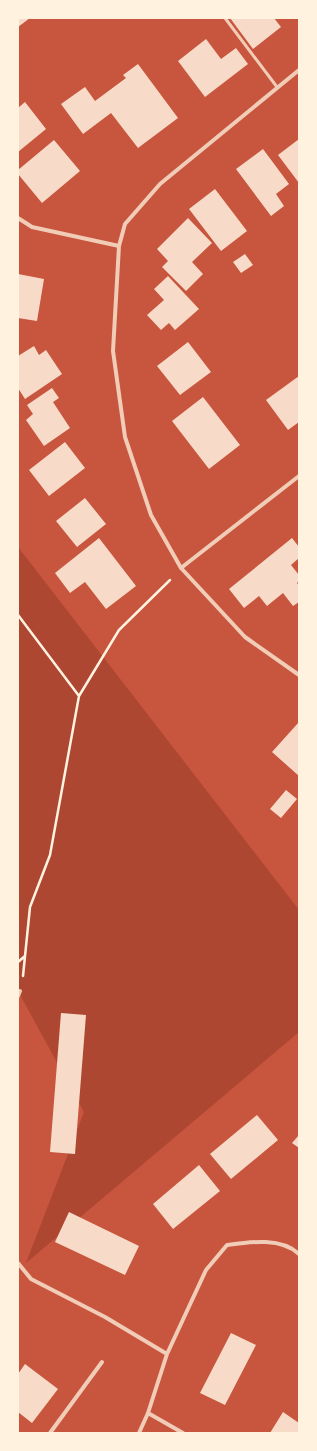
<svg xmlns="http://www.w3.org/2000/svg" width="317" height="1451" font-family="'Archivo Narrow',sans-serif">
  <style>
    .green { fill: #ae4732 }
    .building { fill: #f7dbc8 }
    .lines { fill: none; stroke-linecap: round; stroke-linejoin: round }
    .path { stroke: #fff3e0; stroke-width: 2.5 }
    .service { stroke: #f1ccb7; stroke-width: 3 }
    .minor { stroke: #f1ccb7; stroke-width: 4 }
  </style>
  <rect width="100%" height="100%" fill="#c8553d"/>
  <path class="green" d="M18,547l281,363v122l-273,231 58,-151 -66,-121z"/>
  <path class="building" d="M18,18h12l-12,9z
    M230,18h44l7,9 -28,22z
    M206,39l15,20 15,-11 12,16 -43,33 -27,-36z
    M138,64l40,54 -40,30 -27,-35 -28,21 -22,-30 24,-17 10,14 31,-23 -3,-3z
    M25,102l21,27 -28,23v-44z
    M299,139v44l-21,-28z
    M54,140l26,31 -38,32 -24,-29v-4z
    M263,149l26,35 -13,10 8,12 -13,10 -35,-47z
    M215,189l32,42 -26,20 -32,-42z
    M188,218l24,25 -20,19 11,12 -17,17 -24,-24 6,-6 -11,-12z
    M245,254l8,11 -12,8 -8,-11z
    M18,274l26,5 -7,42 -19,-3z
    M168,276l31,33 -24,21 -6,-7 -8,7 -14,-15 17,-15 -10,-11z
    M188,342l23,30 -31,23 -23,-29z
    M34,346l5,9 7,-5 16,24 -37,25 -7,-11v-32z
    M299,376v46l-11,8 -22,-30z
    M52,388l7,10 -6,4 17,26 -26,18 -18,-26 7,-6 -6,-9z
    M203,397l37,48 -31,24 -37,-48z
    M65,442l20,26 -36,28 -20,-26z
    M85,498l21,26 -29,23 -21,-26z
    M99,538l37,48 -30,23 -21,-27 -15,11 -15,-20z
    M292,538l7,9v11l-8,7 8,10v6l-2,2 2,3v16l-6,4 -10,-13 -16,13 -8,-10 -15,12 -15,-19z
    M299,722v54l-27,-24z
    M286,790l11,9 -16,19 -11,-9z
    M61,1013l25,2 -11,139 -25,-2z
    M257,1115l21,25 -47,39 -21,-25z
    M299,1135v13l-7,-5z
    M199,1165l21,26 -47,38 -20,-25z
    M69,1212l70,34 -14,29 -70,-33z
    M231,1333l25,12 -31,60 -25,-12z
    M25,1364l33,25 -26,34 -14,-11v-38z
    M283,1412l16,11v10h-29z"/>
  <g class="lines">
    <path class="path" d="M18,615l61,81
      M18,962l7,-6
      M23,976l7,-69 20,-52 29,-159 40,-66 51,-50"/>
    <path class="service" d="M225,18l52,69"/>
    <path class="minor" d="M299,70l-139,114 -35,40 -6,22 -6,105 12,86 26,78 30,53 64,69 54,38
      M18,218l14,9 87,19
      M181,568l118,-92
      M18,996l2,-5
      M18,1263l13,16 74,38 62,37 -19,59 -9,20
      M167,1354l39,-84 21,-25c22,-3 54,-8 72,9
      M148,1413l35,20
      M50,1433l52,-71"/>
  </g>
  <rect width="317" height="1451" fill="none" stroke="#fff3e0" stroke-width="38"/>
</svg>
